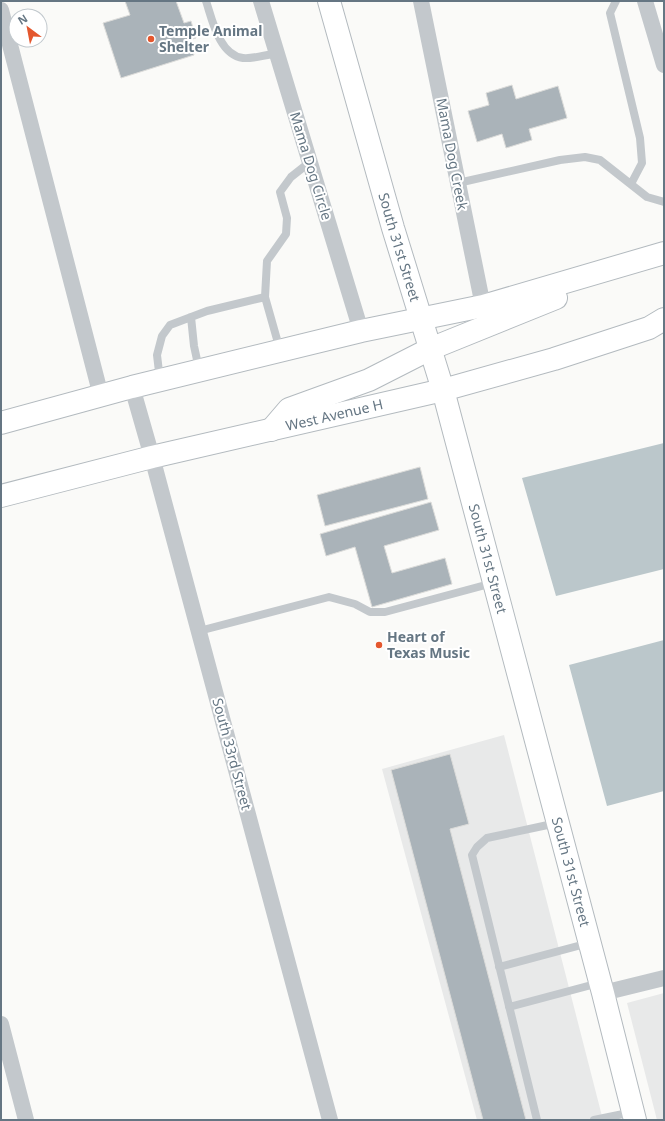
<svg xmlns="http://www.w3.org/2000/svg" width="665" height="1121" font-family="'Noto Sans',sans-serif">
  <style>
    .built { fill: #e8e9e9 }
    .water { fill: #bbc7cb }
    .building { fill: #aab3b9; stroke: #dcdcda }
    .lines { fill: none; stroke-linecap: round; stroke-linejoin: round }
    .secondary-casing { stroke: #b3babf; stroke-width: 24 }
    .lane { stroke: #c3c8cc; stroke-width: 8 }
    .street { stroke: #c3c8cc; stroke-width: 16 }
    .secondary { stroke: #fff; stroke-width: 22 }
    .poi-dot { fill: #e4572e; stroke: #fff; stroke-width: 1.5 }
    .labels { text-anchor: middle; stroke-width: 4; stroke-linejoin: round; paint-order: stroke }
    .poi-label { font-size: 14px; font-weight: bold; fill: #657683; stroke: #fff; text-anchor: start }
    .street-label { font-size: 14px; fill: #657683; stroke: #fff }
  </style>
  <rect width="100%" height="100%" fill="#fafaf8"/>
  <path class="built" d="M504,735l99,385h-126l-95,-351z
    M664,993v127h-7l-30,-117z"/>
  <path class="water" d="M664,443v126l-108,27 -34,-118z
    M664,640v151l-57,15 -38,-141z"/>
  <path class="building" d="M125,1h51l8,22 7,-2 5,17 -7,2 5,15 -73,23 -18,-55 27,-8z
    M512,85l4,14 42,-13 9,32 -38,11 3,11 -26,8 -4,-14 -25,8 -9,-31 21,-6 -3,-12z
    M420,467l8,32 -103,27 -8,-31z
    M431,502l8,28 -55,16 8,27 53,-15 7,26 -80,23 -17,-60 -29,9 -6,-22z
    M450,754l19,70 -19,5 76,291h-43l-92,-350z"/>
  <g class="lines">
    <defs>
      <g id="secondary">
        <path id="s1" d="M329,1l64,227 50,162 160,603 32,127"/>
        <path d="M1,423l131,-36 229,-56 122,-25 181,-53"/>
        <path d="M271,430l18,-21 80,-29 61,-31 126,-51"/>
        <path id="s2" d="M1,496l151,-39 291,-67 111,-31 95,-31 15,-9"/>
      </g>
    </defs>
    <use href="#secondary" class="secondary-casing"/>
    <path class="lane" d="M206,1c6,18 13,54 37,57 8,1 25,-3 34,-5
      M616,1l-6,12 30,125 2,25 -11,21
      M458,183l102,-23 25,-3 15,3 47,37 17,5
      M265,297l2,-36 19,-27 1,-16 -7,-26 11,-15 19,-15
      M191,317l3,29 5,23
      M160,380l-3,-25 5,-19 8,-11 37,-14 58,-14 15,53
      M199,631l130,-34 26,7 15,8h15l108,-29
      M499,967l90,-24
      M509,1007l90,-24
      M537,1120l-65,-265 5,-8 10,-9 70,-15
      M594,1120l39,-8"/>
    <path class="street" d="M261,1l100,330
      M421,1l62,305
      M645,1l19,64
      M1,10l100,386
      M132,387l20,70 178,663
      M603,993l61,-15
      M1,1024l25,96"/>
    <use href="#secondary" class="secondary"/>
  </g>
  <g class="poi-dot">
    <circle cx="151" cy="39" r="4"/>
    <circle cx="379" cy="645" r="4"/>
  </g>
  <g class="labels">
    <g class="poi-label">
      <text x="159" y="36">Temple Animal<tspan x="159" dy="16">Shelter</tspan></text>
      <text x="387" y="642">Heart of<tspan x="387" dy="16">Texas Music</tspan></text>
    </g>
    <g class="street-label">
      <text transform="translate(452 154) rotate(79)" y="5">Mama Dog Creek</text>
      <text transform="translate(311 166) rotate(73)" y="5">Mama Dog Circle</text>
      <text dy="5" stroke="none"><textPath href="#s1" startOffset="256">South 31st Street</textPath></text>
      <text dy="5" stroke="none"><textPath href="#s2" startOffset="343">West Avenue H</textPath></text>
      <text dy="5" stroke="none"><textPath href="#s1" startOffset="580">South 31st Street</textPath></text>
      <text transform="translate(232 754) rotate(75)" y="5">South 33rd Street</text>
      <text dy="5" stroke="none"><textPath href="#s1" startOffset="904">South 31st Street</textPath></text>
    </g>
  </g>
  <rect width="665" height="1121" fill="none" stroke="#657683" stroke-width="4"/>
  <g transform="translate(28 28) rotate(328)"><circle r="19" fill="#ffffff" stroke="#c1c8cd"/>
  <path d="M0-3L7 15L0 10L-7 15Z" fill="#e4572e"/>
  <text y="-6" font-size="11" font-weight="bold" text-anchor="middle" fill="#657683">N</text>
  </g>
</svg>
